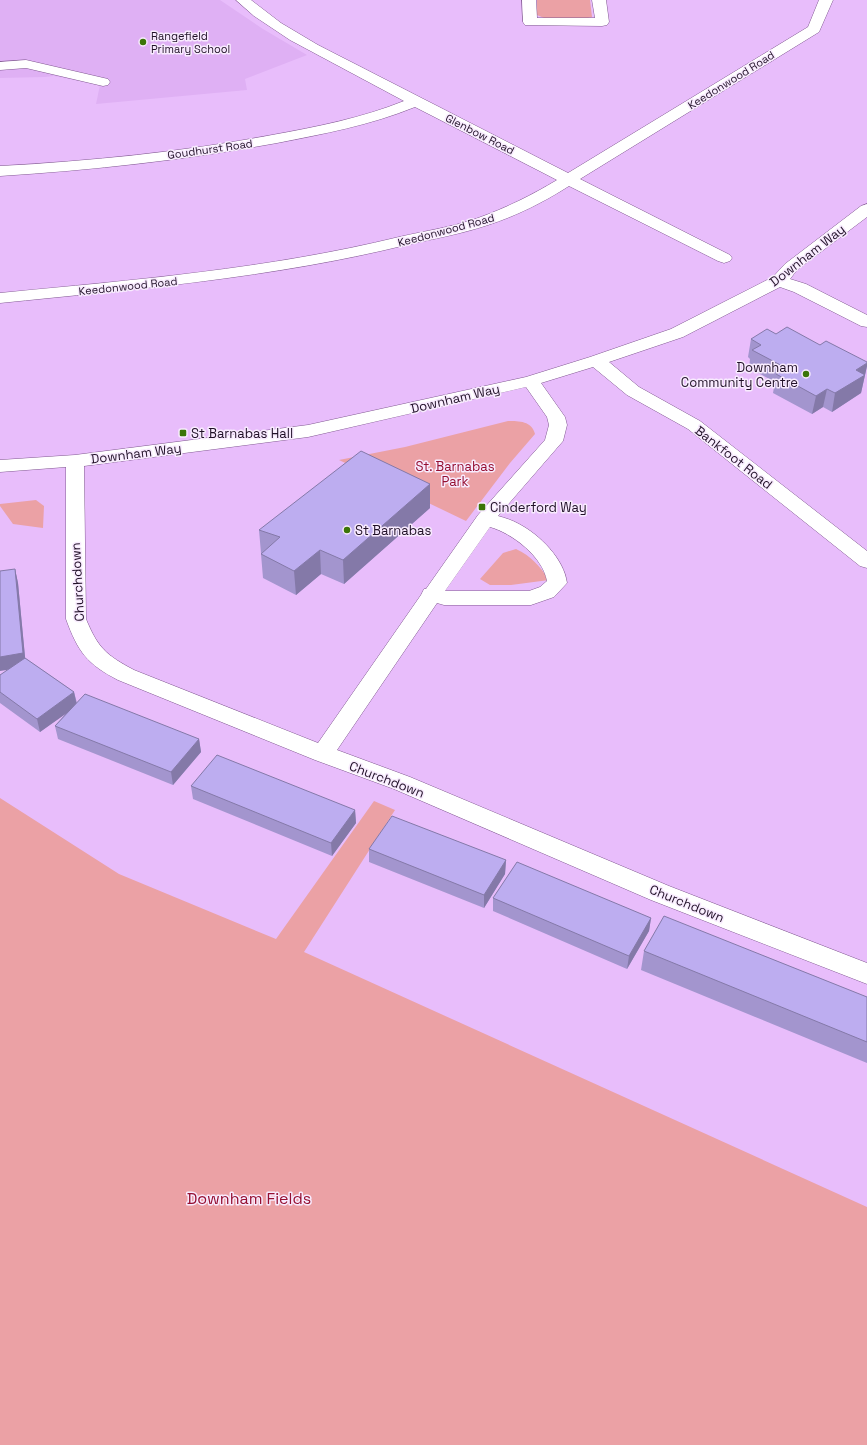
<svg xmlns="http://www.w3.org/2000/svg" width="867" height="1445" font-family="'Space Grotesk',sans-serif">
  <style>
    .built { fill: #dfb0f4 }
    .green { fill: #eba1a5 }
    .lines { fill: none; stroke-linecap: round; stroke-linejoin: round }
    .minor-casing { stroke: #815991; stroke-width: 1 }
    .minor { fill: #fff; fill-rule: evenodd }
    .wall { fill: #a395ce }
    .shaded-wall { fill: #8479a8 }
    .building { fill: #bdadf0; stroke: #8479a8 }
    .poi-dot { fill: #3b7508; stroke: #f8ebfe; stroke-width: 1.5 }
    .labels { text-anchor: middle; stroke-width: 3; stroke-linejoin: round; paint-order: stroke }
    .far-poi-label { font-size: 11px; fill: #211128; stroke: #f8ebfe; text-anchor: start }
    .far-street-label { font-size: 11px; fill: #211128; stroke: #f8ebfe }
    .street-label { font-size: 13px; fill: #211128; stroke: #f8ebfe }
    .poi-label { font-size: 13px; fill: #211128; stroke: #f8ebfe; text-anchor: start }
    .park-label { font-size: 13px; fill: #950f31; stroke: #f8ebfe }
    .near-park-label { font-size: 16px; fill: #950f31; stroke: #f8ebfe }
  </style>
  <rect width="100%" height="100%" fill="#e8bdfb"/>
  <path class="built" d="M0,0h220l43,29 44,26 -62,24 2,11 -151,14 4,-19 -46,-9 -9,1 -45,1z"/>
  <path class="green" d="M537,0h53l2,17 -4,1h-44l-7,-3z
    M508,421c11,0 24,0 27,13l-25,29 -44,58 -127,-61 66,-13z
    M36,500l8,6 -1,22 -30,-4 -13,-18v-2z
    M516,549c15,7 24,17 33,31l-38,5h-21l-10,-6 23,-26z
    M0,798l119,76 157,65 98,-138 21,9 -91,142 563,255v238h-867z"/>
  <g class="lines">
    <defs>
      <path id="minor" d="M236,0h15l30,23 37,22 250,128 240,-146 11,-27h14l-14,32 -239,147 150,76 2,3 -2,3 -6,2 -6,-2 -149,-75c-25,16 -53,30 -81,39 -27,9 -55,14 -82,20 -134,33 -270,44 -406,58v-10c134,-13 268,-24 399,-56 26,-6 54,-10 79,-19 28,-10 54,-23 79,-38l-142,-73c-44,18 -92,27 -138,36 -92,17 -184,27 -277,33v-10c91,-5 182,-14 272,-31 44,-8 90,-17 132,-34l-114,-61 -36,-24z
        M522,0h14l1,18h58l-3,-18h14l3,22 -2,3 -5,1 -77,-1 -2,-3z
        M26,60l82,19 2,3 -2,3 -5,1 -77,-18 -26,2v-8z
        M867,204v13l-70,53 -7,9 16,5 61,31v12l-6,-1 -67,-34 -14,-5 -97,50 -74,25 30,25 61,34 167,130v17l-7,-2 -172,-137 -61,-34 -34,-28 -52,16 24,34 2,8 -4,16 -65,75c7,2 14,4 21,8 21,11 45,35 48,59l-13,14 -23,8h-87l-7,-2 -100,147 73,27 259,109 198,77v21l-216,-84 -257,-111 -79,-29 -197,-80c-31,-16 -40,-28 -52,-61v-152l-66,5v-12l75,-5 233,-30 218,-48 64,-20 81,-28 102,-52 12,-13 76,-58zM526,387l21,30 2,8 -4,15 -67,75 -52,74h-2l-3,6 -103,148 -184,-73c-28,-15 -36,-22 -48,-51l-2,-153 224,-29zM490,527c22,6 53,30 57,54l-7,6 -11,4h-84z"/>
    </defs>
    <use href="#minor" class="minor-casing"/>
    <use href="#minor" class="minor"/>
  </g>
  <path class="wall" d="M776,334l44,11 47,21 -6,27 -29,19 -9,-5 -11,7 -39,-21 2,-11 -26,-14 1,-9 -2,-2 3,-18z
    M430,484v24l-86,76 -23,-10 -25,21 -33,-17 -2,-24 1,-1h-1l-2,-23z
    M15,569l3,14 7,75 49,34 3,11 122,36 2,13 -28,33 -115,-46 -3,-13 12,-14 -27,20 -40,-29v-28l8,-5z
    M191,786l164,24 1,13 -24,33 -139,-57z
    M369,849l137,11 -1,14 -21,34 -115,-46z
    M493,898l158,20 -2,13 -22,38 -134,-58z
    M644,951l223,46v66l-226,-93z"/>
  <path class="shaded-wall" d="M867,363v3l-6,27 -29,19 3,-19 21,-23z
    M827,389l-4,18 -11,7 4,-18z
    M430,484v24l-86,76 -1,-24z
    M320,550l1,24 -25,21 -2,-24z
    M15,569l3,14 8,84 -26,4v-14z
    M74,692l3,14 -37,26 -3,-13z
    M199,739l2,13 -28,33 -2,-13z
    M355,810l1,13 -24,33 -1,-13z
    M506,860l-1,14 -21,34v-13z
    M651,918l-2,13 -22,38 2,-13z"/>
  <path class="building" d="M787,327l33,18 6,-4 41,21v1l-11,7 9,5 -30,18 -8,-4 -11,7 -40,-22 10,-6 -34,-18 9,-5 -10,-6 16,-10 9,5z
    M361,451l69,33 -87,76 -23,-10 -26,21 -33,-17 19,-17 -21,-7z
    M15,569l8,84 -23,4v-86z
    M25,658l49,34 -37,27 -37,-27v-17z
    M85,694l114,45 -28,33 -116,-46z
    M217,755l138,55 -24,33 -140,-57z
    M392,816l114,44 -22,35 -115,-46z
    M517,862l134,56 -22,38 -136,-58z
    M664,916l203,81v45l-223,-91z"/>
  <g class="poi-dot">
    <circle cx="143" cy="42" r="4"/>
    <circle cx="806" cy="374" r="4"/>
    <rect x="179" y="429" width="8" height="8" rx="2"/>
    <rect x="478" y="503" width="8" height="8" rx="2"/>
    <circle cx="347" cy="530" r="4"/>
  </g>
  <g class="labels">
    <g class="far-poi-label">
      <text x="151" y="40">Rangefield<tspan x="151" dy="13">Primary School</tspan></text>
    </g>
    <g class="far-street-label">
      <text transform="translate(731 80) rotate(-32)" y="4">Keedonwood Road</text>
      <text transform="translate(480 134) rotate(27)" y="4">Glenbow Road</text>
      <text transform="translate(210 149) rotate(-8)" y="4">Goudhurst Road</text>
      <text transform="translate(446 230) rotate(-15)" y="4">Keedonwood Road</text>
      <text transform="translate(128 286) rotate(-6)" y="4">Keedonwood Road</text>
    </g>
    <g class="street-label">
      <text transform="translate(807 255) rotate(-38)" y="5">Downham Way</text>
      <text transform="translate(455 398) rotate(-13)" y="5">Downham Way</text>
      <text transform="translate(136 453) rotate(-7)" y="5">Downham Way</text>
      <text transform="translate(734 457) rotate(38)" y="5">Bankfoot Road</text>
      <text transform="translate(77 582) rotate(-93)" y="5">Churchdown</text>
      <text transform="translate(387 779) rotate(21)" y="5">Churchdown</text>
      <text transform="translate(687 903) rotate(22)" y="5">Churchdown</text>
    </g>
    <g class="poi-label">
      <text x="798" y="372" text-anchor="end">Downham<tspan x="798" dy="15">Community Centre</tspan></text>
      <text x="191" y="438">St Barnabas Hall</text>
      <text x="490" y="512">Cinderford Way</text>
      <text x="355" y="535">St Barnabas</text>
    </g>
    <g class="park-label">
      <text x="455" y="471">St. Barnabas<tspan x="455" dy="15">Park</tspan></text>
    </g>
    <g class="near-park-label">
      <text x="249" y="1204">Downham Fields</text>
    </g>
  </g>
</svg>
